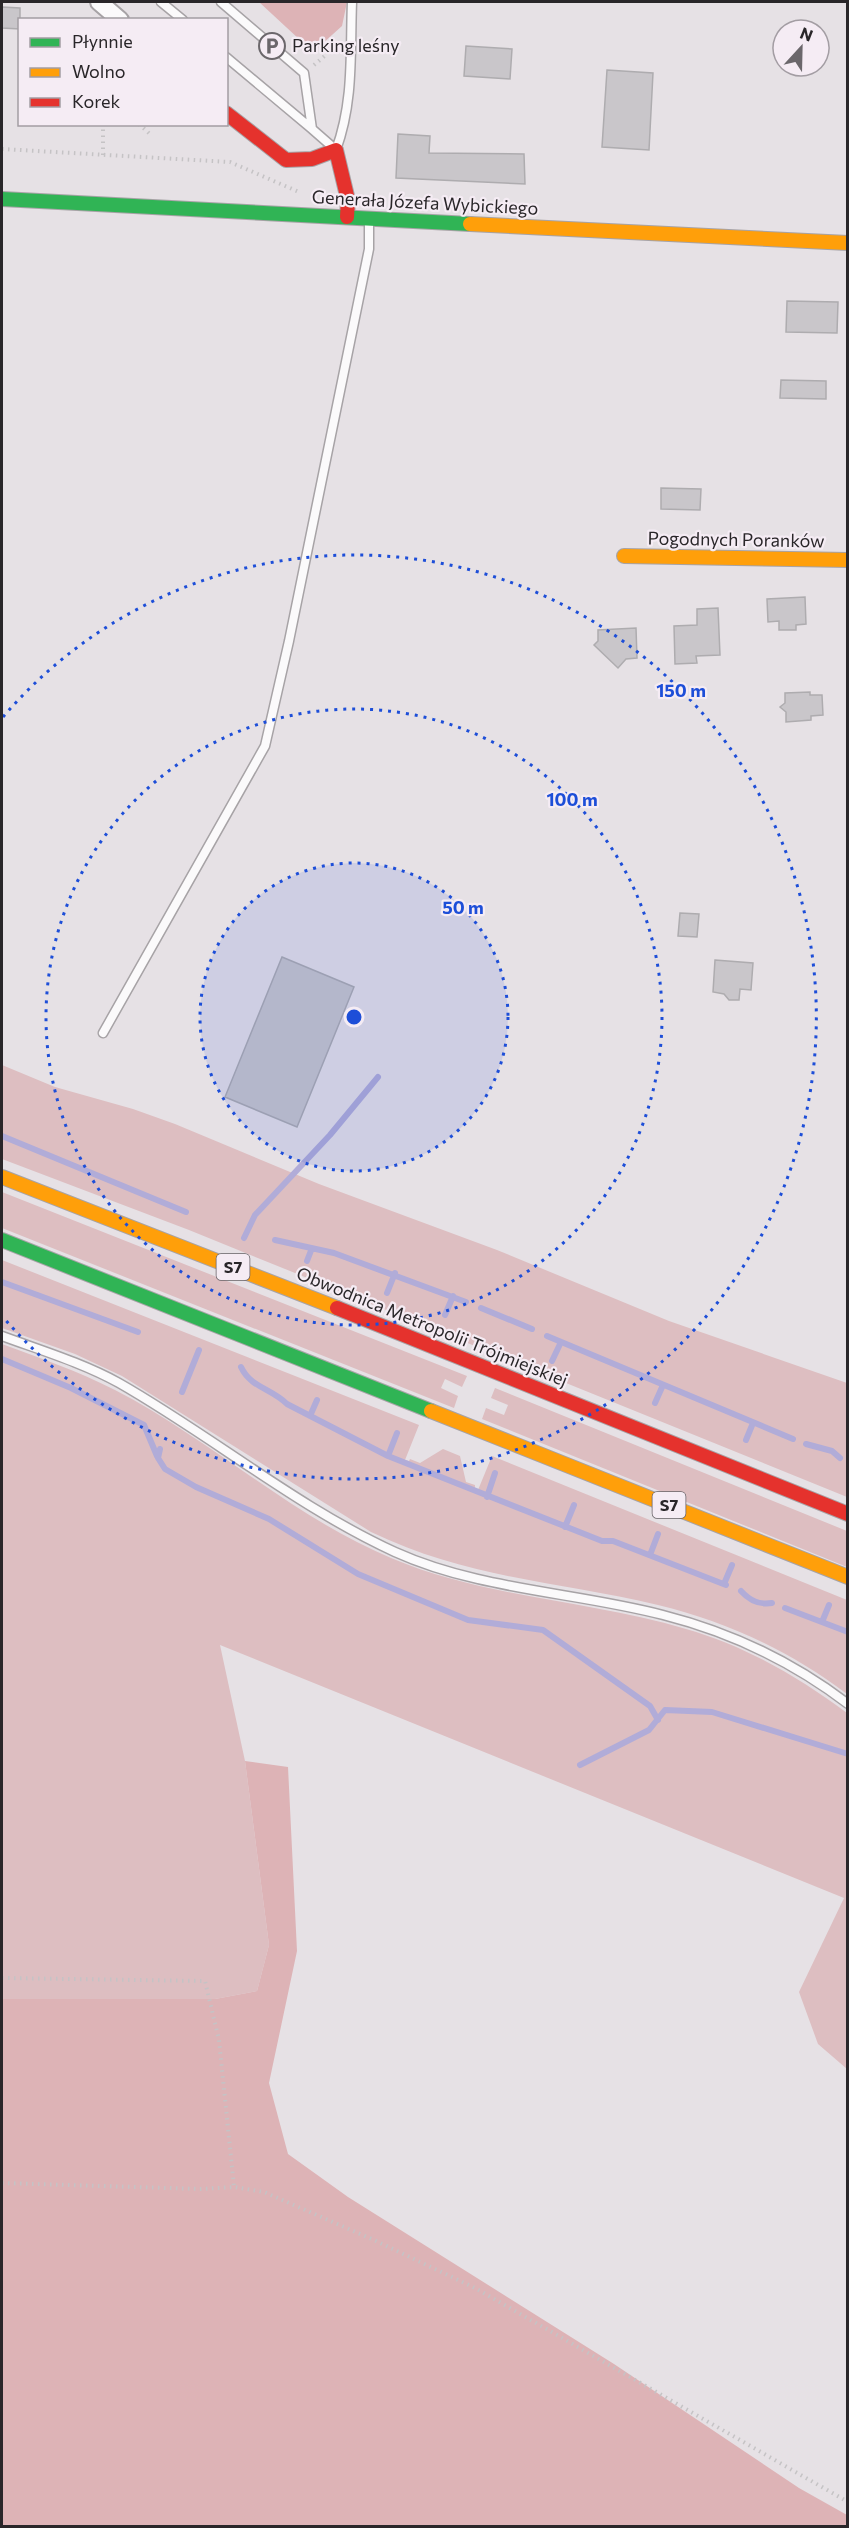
<svg xmlns="http://www.w3.org/2000/svg" width="849" height="2528" font-family="Commissioner,sans-serif">
  <style>
    .green { fill: #ddbec1 }
    .forest { fill: #ddb3b6 }
    .lines { fill: none; stroke-linecap: round; stroke-linejoin: round }
    .stream { stroke: #b1acd8; stroke-width: 6 }
    .building { fill: #c9c6ca; stroke: #aeacaf; stroke-width: 1.5 }
    .lane-casing { stroke: #a7a3a6; stroke-width: 11 }
    .street-casing { stroke: #a7a3a6; stroke-width: 20 }
    .fast-casing { stroke: #a7a3a6; stroke-width: 16 }
    .slow-casing { stroke: #a7a3a6; stroke-width: 16 }
    .jam-casing { stroke: #a7a3a6; stroke-width: 16 }
    .path { stroke: #c5c3c5; stroke-width: 4; stroke-dasharray: 1.5 4.5; stroke-linecap: butt }
    .lane { stroke: #fbfafb; stroke-width: 8 }
    .street { stroke: #fbfafb; stroke-width: 16 }
    .fast { stroke: #30b455; stroke-width: 14 }
    .slow { stroke: #ff9f0a; stroke-width: 14 }
    .jam { stroke: #e5322d; stroke-width: 14 }
    .ring { fill: none; stroke: #1d4ed8; stroke-width: 3; stroke-dasharray: 3 6 }
    .labels { text-anchor: middle; stroke-width: 4.5; stroke-linejoin: round; paint-order: stroke }
    .shield { fill: #f5ecf4; stroke: #666166; stroke-width: 1.5 }
    .shield-label { font-size: 16px; font-weight: bold; fill: #292629 }
    .poi-label { font-size: 18px; fill: #292629; stroke: #f5ecf4; text-anchor: start }
    .street-label { font-size: 18px; fill: #292629; stroke: #f5ecf4 }
    .centre { fill: #1d4ed8; stroke: #f5ecf4; stroke-width: 3 }
    .ring-label { font-size: 18px; text-anchor: middle; font-weight: bold; fill: #1d4ed8; stroke: #f5ecf4; stroke-width: 4.5; stroke-linejoin: round; paint-order: stroke }
  </style>
  <rect width="100%" height="100%" fill="#e6e1e5"/>
  <path class="green" d="M2,1065l53,22 78,22 42,15 144,60 178,66 172,71 178,62v114l-658,-267 -187,-71z
    M2,1192l465,184 -5,11 -17,-8 -4,9 17,8 -4,12 -452,-180z
    M2,1260l417,165 -14,35 4,1 1,-2 10,4 23,-14 17,7 6,26 9,3v3l3,2 14,-34 355,144v94c-57,-43 -119,-72 -189,-89 -101,-24 -189,-26 -287,-73l-249,-156 -47,-22 -73,-26z
    M2,1344c38,14 76,27 113,46 95,49 176,126 276,168 94,40 197,42 295,71 60,17 112,48 161,84v356l-29,-25 -19,-52 45,-94 -624,-253 25,116 24,184 -12,46 -42,8h-213z
    M495,1388l352,143v36l-365,-148 4,-11 18,7 4,-10 -17,-7z"/>
  <path class="forest" d="M259,2h88l-5,24 -29,26z
    M245,1761l43,6 9,184 -28,132 19,71 60,43 266,167 185,124 48,27v11h-845v-527h213l42,-8 12,-46z"/>
  <g class="lines">
    <path class="stream" d="M2,1136l184,76
      M244,1238l11,-23 75,-80 48,-58
      M275,1240l59,13 132,49
      M307,1261l5,-13
      M2,1282l136,50
      M387,1293l8,-20
      M481,1308l51,21
      M445,1315l8,-19
      M547,1336l246,103
      M2,1359l69,29 73,37 13,31
      M552,1361l9,-19
      M241,1367c10,21 30,21 46,37l101,52 214,85h11l113,44
      M182,1392l17,-42
      M655,1403l8,-18
      M310,1416l7,-16
      M746,1440l7,-17
      M806,1444l26,7 8,7
      M160,1449l-2,9 7,11 31,18 73,32 89,55 110,46 75,10 107,76 8,14
      M388,1456l9,-23
      M487,1497l8,-24
      M565,1527l9,-22
      M650,1555l8,-21
      M724,1584l8,-19
      M741,1591c9,10 18,14 31,12
      M785,1608l63,24
      M822,1622l7,-17
      M580,1765l69,-35 16,-20 47,2 136,42"/>
  </g>
  <path class="building" d="M2,7l18,1v21l-18,-1z
    M466,46l46,3 -2,30 -46,-3z
    M607,70l46,3 -4,77 -47,-3z
    M398,134l32,2 -1,17 95,1 1,30 -129,-6z
    M787,301l51,1 -1,31 -51,-1z
    M781,380l45,1v18l-46,-1z
    M661,488l40,1 -1,21 -39,-1z
    M805,597l1,27 -10,1v5h-17v-9l-11,1 -1,-23z
    M718,608l2,47 -24,1 1,7 -22,1 -1,-38 23,-1v-16z
    M636,628l1,30 -11,1 -8,9 -24,-23 4,-4v-11z
    M810,692v3h12l1,20 -12,1v4l-25,2v-10l-6,-5 5,-4v-10z
    M680,913l19,1 -2,23 -19,-1z
    M282,957l72,30 -57,140 -72,-30z
    M715,960l38,3 -2,27 -11,-1 -1,11h-10l-5,-6 -11,-2z"/>
  <g class="lines">
    <defs>
      <path id="lane" d="M161,2l22,18
        M221,2l83,71 8,56 24,21c18,-49 14,-97 16,-148
        M226,57l86,72
        M103,1033l162,-287 24,-105 80,-392v-29
        M2,1336c38,14 81,27 117,47 93,53 178,124 276,169 84,38 180,40 268,63 67,17 130,47 185,89"/>
      <path id="street" d="M99,2l21,18"/>
      <path id="fast" d="M2,199l468,25
        M2,1240l429,171"/>
      <path id="slow" d="M470,224l378,19
        M624,556l224,4
        M2,1177l335,131
        M431,1411l417,166"/>
      <path id="jam" d="M226,113l60,47 26,-1 24,-9 12,50 -1,17
        M337,1308l511,206"/>
    </defs>
    <use href="#lane" class="lane-casing"/>
    <use href="#street" class="street-casing"/>
    <use href="#fast" class="fast-casing"/>
    <use href="#slow" class="slow-casing"/>
    <use href="#jam" class="jam-casing"/>
    <path class="path" d="M314,65l13,-11 9,-15
      M139,124l12,11
      M2,149l228,13 69,30
      M103,155v-31
      M2,1978l203,3 14,59 15,147
      M2,2183l199,6 33,-2 30,5 110,48 101,48 373,214"/>
    <use href="#lane" class="lane"/>
    <use href="#street" class="street"/>
    <use href="#fast" class="fast"/>
    <use href="#slow" class="slow"/>
    <use href="#jam" class="jam"/>
  </g>
  <circle cx="354" cy="1017" r="154" fill="#1d4ed8" fill-opacity=".12"/>
  <g class="ring">
    <circle cx="354" cy="1017" r="154"/>
    <circle cx="354" cy="1017" r="308"/>
    <path d="M3 717A462 462 0 1 1 3 1317"/>
  </g>
  <defs>
    <symbol id="parking-ring" viewBox="-11 -11 22 22"><circle r="9.5" fill="#f5ecf4" stroke="#6b676b" stroke-width="1.5"/><path d="M-3.5-5.5H1a3.5 3.5 0 0 1 0 7H-1V5.5H-3.5ZM-1-3.4V-.6H.8a1.4 1.4 0 0 0 0-2.8Z" fill="#6b676b"/></symbol>
  </defs>
  <g fill-rule="evenodd">
    <use href="#parking-ring" x="257" y="31" width="30" height="30"/>
  </g>
  <g class="labels">
    <g class="shield">
      <rect x="216.5" y="1254" width="33" height="26" rx="4.5"/>
      <rect x="652.5" y="1492" width="33" height="26" rx="4.5"/>
    </g>
    <g class="shield-label">
      <text x="233" y="1273">S7</text>
      <text x="669" y="1511">S7</text>
    </g>
    <g class="poi-label">
      <text x="292" y="52">Parking leśny</text>
    </g>
    <g class="street-label">
      <text transform="translate(425 203) rotate(3)" y="6">Generała Józefa Wybickiego</text>
      <text transform="translate(736 540) rotate(1)" y="6">Pogodnych Poranków</text>
      <text transform="translate(432 1327) rotate(22)" y="6">Obwodnica Metropolii Trójmiejskiej</text>
    </g>
  </g>
  <circle cx="354" cy="1017" r="9" class="centre"/>
  <g class="ring-label">
    <text x="681" y="697">150 m</text>
    <text x="572" y="806">100 m</text>
    <text x="463" y="914">50 m</text>
  </g>
  <rect width="849" height="2528" fill="none" stroke="#292629" stroke-width="6"/>
  <rect x="18" y="18" width="210" height="108" fill="#f5ecf4" stroke="#a39da3" stroke-width="1.5"/>
  <rect x="30" y="38" width="30" height="9" fill="#30b455" stroke="#a39da3" stroke-width="1.5"/>
  <text x="72" y="48" font-size="18" fill="#292629">Płynnie</text>
  <rect x="30" y="68" width="30" height="9" fill="#ff9f0a" stroke="#a39da3" stroke-width="1.5"/>
  <text x="72" y="78" font-size="18" fill="#292629">Wolno</text>
  <rect x="30" y="98" width="30" height="9" fill="#e5322d" stroke="#a39da3" stroke-width="1.5"/>
  <text x="72" y="108" font-size="18" fill="#292629">Korek</text>
  <g transform="translate(801 48) rotate(22)"><circle r="28" fill="#f5ecf4" stroke="#a39da3" stroke-width="1.5"/>
  <path d="M0-4.5L10 22L0 15L-10 22Z" fill="#6b676b"/>
  <text y="-9" font-size="16" font-weight="bold" text-anchor="middle" fill="#292629">N</text>
  </g>
</svg>
